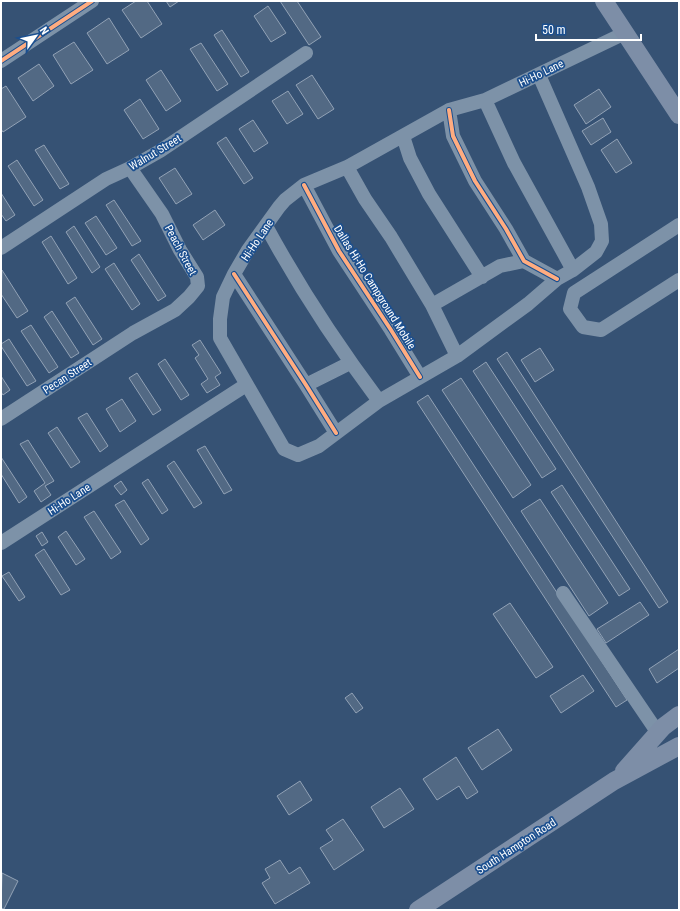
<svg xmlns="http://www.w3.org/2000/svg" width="680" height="911" font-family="'Roboto Condensed',sans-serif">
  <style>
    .building { fill: #526984; stroke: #92a2b6 }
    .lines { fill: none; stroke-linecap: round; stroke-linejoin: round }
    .minor { stroke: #7d92a8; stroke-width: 14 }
    .major { stroke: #7d8ea7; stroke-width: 18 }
    .cycleway-casing { stroke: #1b4f8f; stroke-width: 6 }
    .cycleway { stroke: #ffac80; stroke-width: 4 }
    .labels { text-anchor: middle; stroke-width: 3.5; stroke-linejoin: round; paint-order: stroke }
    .street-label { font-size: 11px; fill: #fff; stroke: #1b4f8f }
  </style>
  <rect width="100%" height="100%" fill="#365274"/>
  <path class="building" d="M136,1h11l15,23 -21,14 -19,-28z
    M166,1h13l-9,6z
    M280,1h17l24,36 -12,8z
    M268,6l18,27 -15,9 -17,-26z
    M109,18l20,32 -22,14 -20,-31z
    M222,30l27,42 -8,5 -27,-42z
    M74,42l19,28 -22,14 -18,-29z
    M201,43l27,41 -11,7 -27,-42z
    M39,64l15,22 -21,15 -15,-23z
    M161,70l20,31 -15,10 -20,-31z
    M312,75l22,34 -16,10 -22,-34z
    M6,86l20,31 -23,15 -2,-3v-40z
    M599,89l12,18 -25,17 -12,-19z
    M288,91l15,23 -16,10 -15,-23z
    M140,99l19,30 -16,10 -19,-29z
    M603,118l8,14 -20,13 -9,-14z
    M253,120l15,23 -14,9 -15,-23z
    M226,137l27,41 -9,6 -27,-41z
    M617,139l15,24 -16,10 -15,-23z
    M44,145l25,39 -9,5 -25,-39z
    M17,160l26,40 -9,6 -26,-40z
    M175,168l17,26 -16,10 -17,-26z
    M1,193l14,22 -9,6 -5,-7z
    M114,200l27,41 -9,5 -26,-41z
    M215,210l10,15 -22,15 -10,-15z
    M96,216l21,32 -11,7 -21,-32z
    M74,226l26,41 -8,6 -26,-41z
    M51,236l26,42 -9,6 -26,-42z
    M139,254l27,42 -8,5 -27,-41z
    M114,263l26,41 -8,6 -27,-41z
    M2,270l26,41 -11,7 -16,-24z
    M75,297l27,42 -9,6 -27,-42z
    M52,311l27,42 -8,5 -27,-41z
    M31,325l27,42 -9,6 -28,-42z
    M9,339l27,42 -9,5 -26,-40v-2z
    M200,340l21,33 -6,4 5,8 -13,8 -6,-9 7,-5 -13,-21 4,-3 -7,-10z
    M540,348l14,22 -19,12 -14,-22z
    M507,352l161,250 -9,6 -162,-249z
    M165,359l24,36 -8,5 -23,-36z
    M486,362l70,107 -14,9 -69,-107z
    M137,373l24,37 -8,5 -24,-37z
    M1,376l9,14 -7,5 -2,-3z
    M461,378l70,107 -18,13 -71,-108z
    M428,395l199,305 -11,7 -199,-305z
    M122,399l14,22 -16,11 -14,-23z
    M87,413l21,33 -8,6 -22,-34z
    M57,427l23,35 -9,6 -23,-35z
    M28,440l26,41 -9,5 6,9 -10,7 -7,-11 11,-8 -25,-39z
    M205,446l27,44 -8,4 -27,-44z
    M1,457l26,40 -8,6 -18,-29z
    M174,461l28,42 -8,5 -27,-42z
    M148,479l20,31 -6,4 -20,-31z
    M121,481l6,9 -6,5 -7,-9z
    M562,485l68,104 -11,7 -68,-104z
    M540,499l68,104 -19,13 -68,-105z
    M124,500l25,39 -8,6 -26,-40z
    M94,511l27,41 -10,7 -27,-42z
    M66,531l19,28 -9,6 -18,-28z
    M42,532l6,10 -6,4 -6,-10z
    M44,549l26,41 -9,5 -26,-40z
    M9,572l16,25 -6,4 -17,-25z
    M640,602l9,13 -43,28 -9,-14z
    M510,603l43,64 -17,11 -43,-64z
    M679,649v19l-22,15 -8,-14z
    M583,675l11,16 -33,22 -11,-17z
    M352,693l11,15 -7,5 -11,-15z
    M498,729l14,21 -30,20 -14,-22z
    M456,757l22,35 -11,7 -8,-13 -22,14 -14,-21z
    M300,781l12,19 -23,15 -12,-19z
    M400,788l14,21 -30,19 -13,-21z
    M343,819l21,31 -30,20 -14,-22 13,-8 -7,-10z
    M280,860l9,14 11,-7 10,16 -35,21 -13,-21 8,-5 -5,-9z
    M2,873l16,8 -14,28 -3,-1z"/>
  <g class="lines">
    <path class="minor" d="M1,61l91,-60
      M539,75l49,112 13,37 1,17 -6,11 -23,18 -16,9 -29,25 -71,52 -78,45 -60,45 -21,9 -14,-6 -64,-111v-19l3,-22 11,-23 14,-24 31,-43 6,-7 19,-15 43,-18 102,-57 36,-10 140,-67
      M485,100l29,63 59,107
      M449,110l4,26 22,45 31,48 18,32 33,18
      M403,136l7,22 19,36 53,83
      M347,167l18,32 26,38 41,68 25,51
      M304,185l35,66 52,79 29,47
      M679,225l-105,68 -4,16 13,18 18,3 78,-50
      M266,226c33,61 71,119 113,175
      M1,248l105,-69 24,-11 30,-17 146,-98
      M234,274l72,111 30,48
      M432,305l68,-39 24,-5
      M306,385l44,-22
      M1,419l132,-86 42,-23 14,-13 9,-11 -1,-9 -17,-27 -18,-36 -32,-46
      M1,543l245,-158
      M563,593l95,140"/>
    <path class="major" d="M604,1l75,114
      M624,771l39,-44 16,-12
      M418,910l196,-129 65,-35"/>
    <defs>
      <path id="cycleway" d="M1,61l91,-60
        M449,110l4,26 22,45 31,48 18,32 33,18
        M304,185l35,66 52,79 29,47
        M234,274l72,111 30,48"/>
    </defs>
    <use href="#cycleway" class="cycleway-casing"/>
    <use href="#cycleway" class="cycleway"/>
  </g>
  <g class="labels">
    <g class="street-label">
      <text transform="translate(541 73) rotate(-26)" y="4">Hi-Ho Lane</text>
      <text transform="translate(155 152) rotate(-31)" y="4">Walnut Street</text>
      <text transform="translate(257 240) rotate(-56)" y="4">Hi-Ho Lane</text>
      <text transform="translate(181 250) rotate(62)" y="4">Peach Street</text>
      <text transform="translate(375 287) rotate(58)" y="4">Dallas Hi-Ho Campground Mobile</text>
      <text transform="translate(67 376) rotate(-33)" y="4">Pecan Street</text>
      <text transform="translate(69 499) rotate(-33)" y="4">Hi-Ho Lane</text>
      <text transform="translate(516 846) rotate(-33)" y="4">South Hampton Road</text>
    </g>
  </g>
  <rect width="680" height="911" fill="none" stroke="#ffffff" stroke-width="4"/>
  <g transform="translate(36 36) rotate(57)" stroke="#1b4f8f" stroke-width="3" paint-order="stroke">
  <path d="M0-3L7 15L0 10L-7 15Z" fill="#ffffff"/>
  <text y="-6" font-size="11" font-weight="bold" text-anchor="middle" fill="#ffffff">N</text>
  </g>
  <path d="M536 34v6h105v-6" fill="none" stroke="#ffffff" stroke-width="2"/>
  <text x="542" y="34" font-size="12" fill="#ffffff" stroke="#1b4f8f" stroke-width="3" paint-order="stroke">50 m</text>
</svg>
